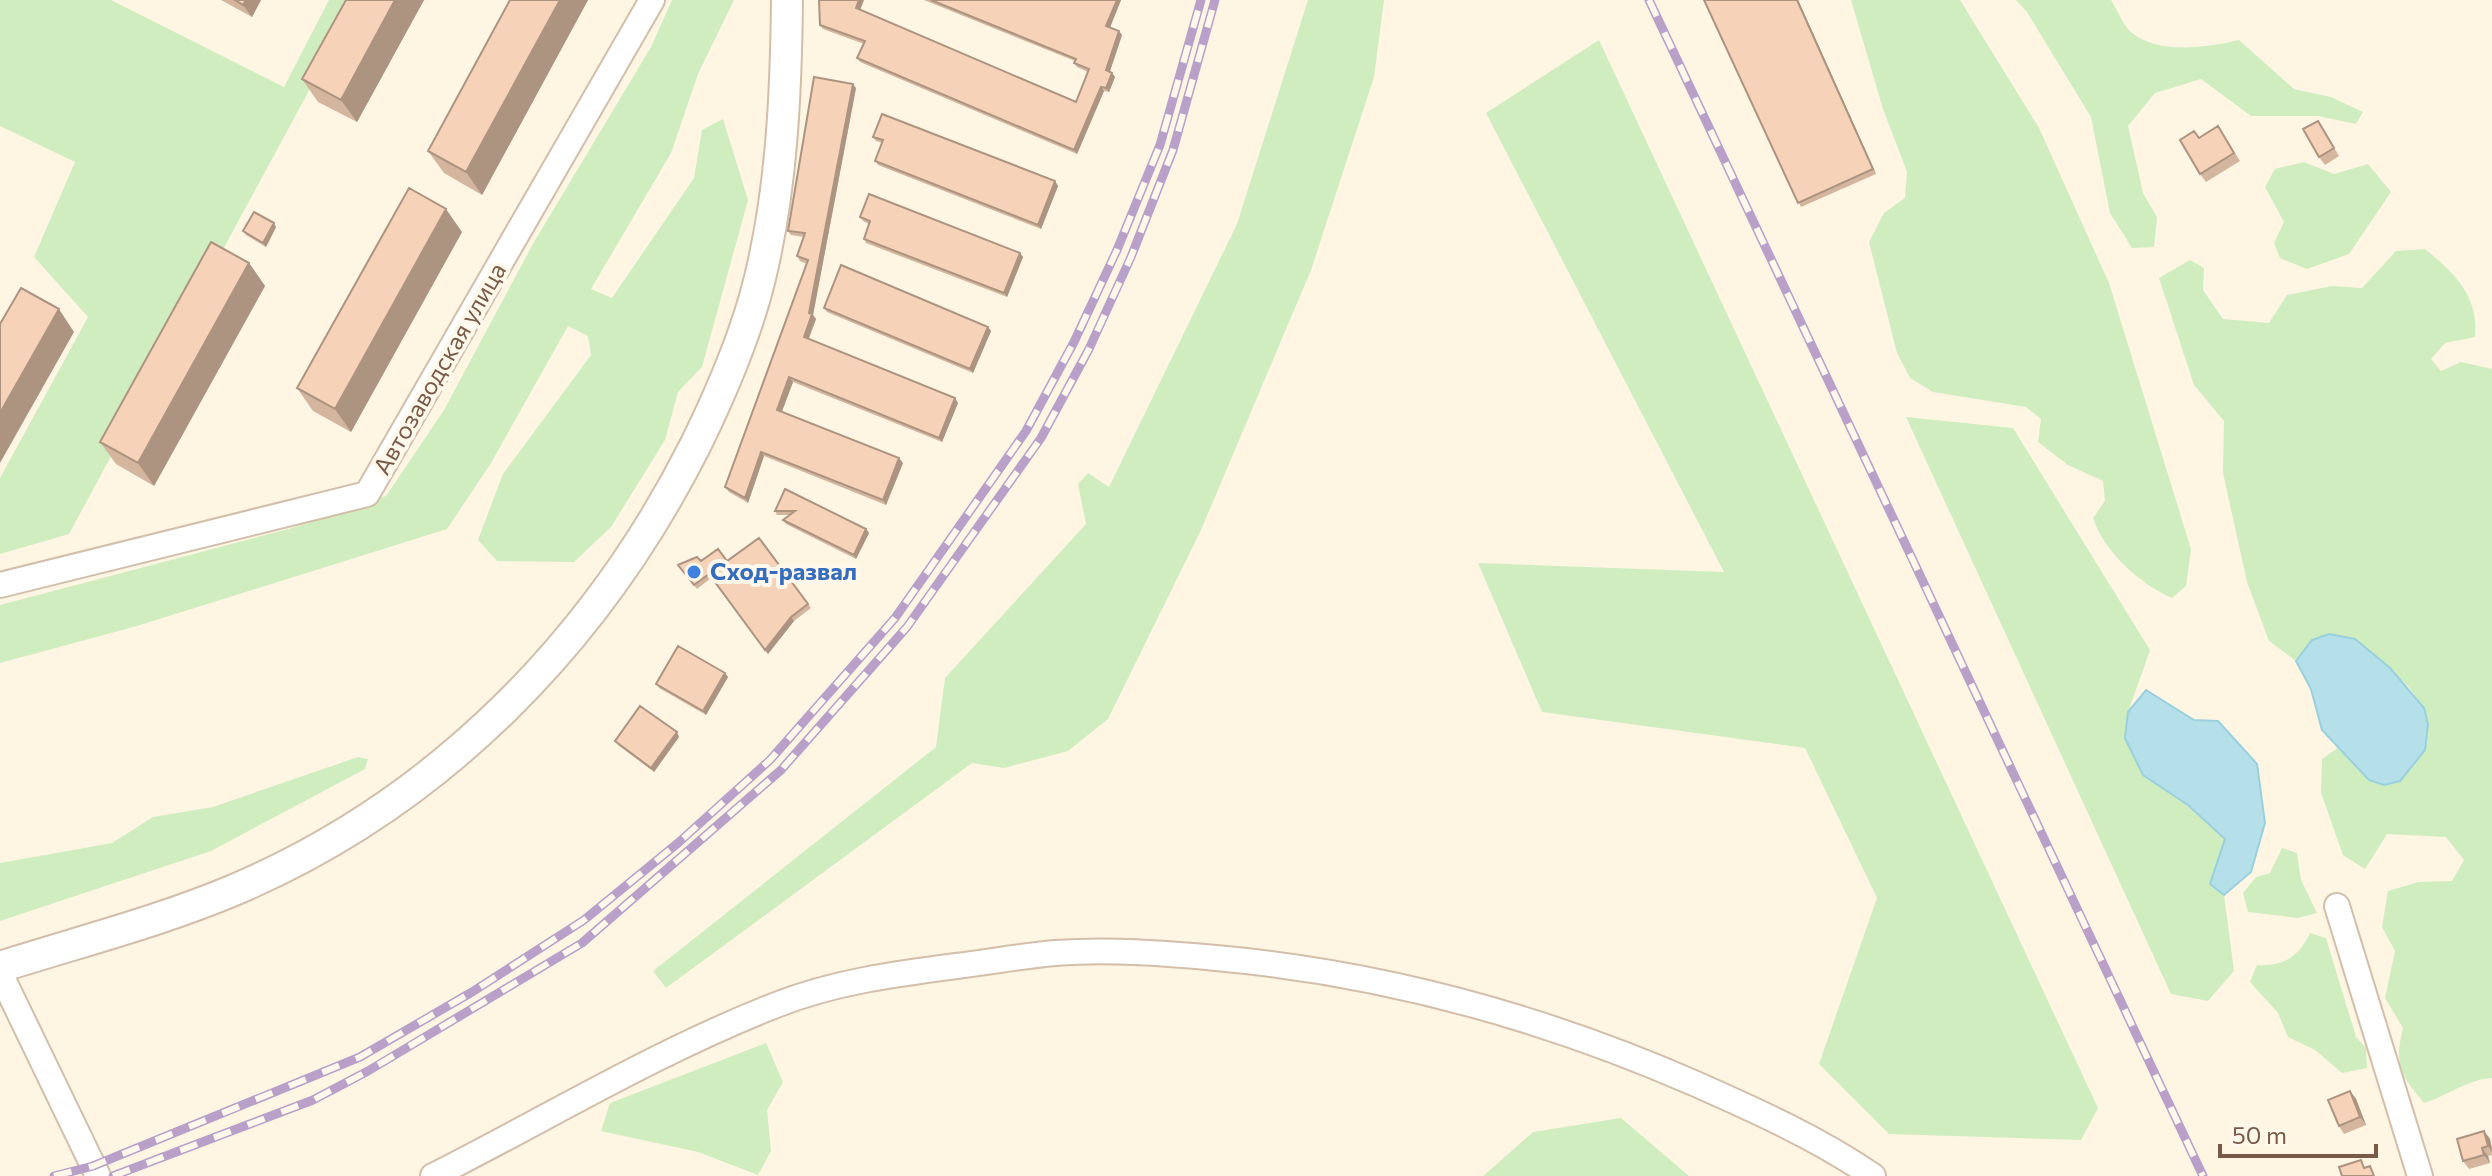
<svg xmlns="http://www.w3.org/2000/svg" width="2492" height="1176" font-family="Commissioner,sans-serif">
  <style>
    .green { fill: #d0edc0 }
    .water { fill: #b5e0ea; stroke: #9ad0dd; stroke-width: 2 }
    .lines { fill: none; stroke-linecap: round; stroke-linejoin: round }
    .minor-casing { stroke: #d3beaa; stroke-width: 28 }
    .tertiary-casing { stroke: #d3beaa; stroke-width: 34 }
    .minor { stroke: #fff; stroke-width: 24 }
    .tertiary { stroke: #fff; stroke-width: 30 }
    .rail-casing { stroke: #b8a0c9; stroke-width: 9 }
    .rail { stroke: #fff8eb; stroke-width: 6; stroke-dasharray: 18; stroke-linecap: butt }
    .wall { fill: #d4b59e }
    .shaded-wall { fill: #ac9481 }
    .building { fill: #f6d3b8; stroke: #ac9481; stroke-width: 2 }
    .shop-dot { fill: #3f7fe0; stroke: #fff8eb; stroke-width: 3 }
    .labels { text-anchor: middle; stroke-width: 8; stroke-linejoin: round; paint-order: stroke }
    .street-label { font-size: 24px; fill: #795a46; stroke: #fff8eb }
    .shop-label { font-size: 24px; font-weight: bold; fill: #366cbe; stroke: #fff8eb; text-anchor: start }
  </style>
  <rect width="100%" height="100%" fill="#fef5e3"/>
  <path class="green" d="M0,0h111l173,87 45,-87h29l-289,534 -69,20v-76l88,-161 -54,-60 41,-95 -75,-36z
    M672,0h62l-36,74 -27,79 -80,136 21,9 82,-120 8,-48 21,-11 25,81 -46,167 -24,25 -13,48 -54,87 -37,35 -77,-1 -19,-21 25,-66 88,-119 -3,-19 -20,-10 -77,137 -44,66 -310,97 -137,37v-58l292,-77 94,-32 58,-86 90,-168 117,-195z
    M1308,0h76l-10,77 -63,193 -110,260 -93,189 -40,32 -64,17 -32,-5 -306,225 -13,-17 283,-224 9,-69 141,-154 -8,-40 10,-11 21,14 128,-263z
    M1851,0h109l79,128 70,155 82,266 -5,37 -14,12c-32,-14 -68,-46 -79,-80l12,-17 -2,-20 -35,-16 -30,-23 3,-23 -15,-12 -93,-15 -23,-14 -13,-25 -28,-111 15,-29 21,-15 2,-26 -24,-63z
    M2016,0h95c6,9 12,26 21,33 27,22 77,14 107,7l55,49 37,8 32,15 -7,12 -38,-8h-67l-50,-37 -46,14 -27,33 15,67 14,24 -3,30 -22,1 -22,-35 -19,-96 -64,-105z
    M1599,40l499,1068 -17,32 -192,-6 -70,-70 58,-166 -72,-150 -263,-36 -64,-149 246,9 -238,-459z
    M2304,162l30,12 34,-10 23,28 -42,62 -42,15 -27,-11 -6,-15 10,-21 -19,-35 10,-18z
    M2425,249c30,24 54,48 50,88l-30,6 -14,16 10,12 20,-9 31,7v709c-26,2 -43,17 -68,25 -24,-29 -30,-38 -21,-75l-18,-30 10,-47 -13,-24 6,-36 31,-9 33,-1 12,-21 -18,-23 -59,-3 -22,35 -22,-14 -22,-62 1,-34 17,-12 30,33 59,-56c-14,-56 -67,-67 -116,-84l-16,21 -27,-20 -22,-59 -24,-109 1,-52 -30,-36 -35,-107 31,-18 14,8 -1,22 20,29 46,4 18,-28 45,-9 30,2 34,-37z
    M1906,417l107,11 137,222 -22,62 15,63 45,30 37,34 -15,45 14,11 10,76 -26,30 -37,-7z
    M358,757l10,2 -3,10 -154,82 -211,70v-58l112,-20 41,-26 60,-10z
    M2282,848l15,5 4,27 16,33 -19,5 -50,-6 -5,-19 13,-16 14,-4z
    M2310,933l16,5 30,99 10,11 1,20 -25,5 -27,-23 -27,-13 -10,-24 -28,-31 7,-17c27,2 42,-9 53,-32z
    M766,1043l17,39 -16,28 4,41 -13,24 -60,-23 -97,-21 9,-28z
    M1621,1118l68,58h-206l50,-44z"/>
  <path class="water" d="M2329,634l26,5 35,29 34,40 4,16 -3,26 -25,31 -16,4 -15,-5 -47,-50 -11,-41 -15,-28 16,-21z
    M2146,690l48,30 24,1 39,43 8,59 -14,49 -27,23 -14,-11 15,-45 -37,-34 -45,-30 -18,-37 3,-26z"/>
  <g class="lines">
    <defs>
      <path id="minor" d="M0,585l367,-91 285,-494
        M2337,906l83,270
        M0,973l98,203
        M433,1176c113,-57 225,-125 343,-171 58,-23 119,-31 180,-39 33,-4 66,-10 99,-13 53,-4 108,0 161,5 167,15 327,59 480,126 61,27 123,55 177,92"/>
      <path id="tertiary" d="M0,967c78,-25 158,-45 234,-77 205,-87 363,-249 462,-446 26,-53 50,-108 64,-166 22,-91 26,-185 27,-278"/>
    </defs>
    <use href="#minor" class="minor-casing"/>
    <use href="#tertiary" class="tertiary-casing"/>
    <use href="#minor" class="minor"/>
    <use href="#tertiary" class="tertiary"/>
    <defs>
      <path id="rail" d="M1649,0l554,1176
        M54,1176l39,-10 267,-109 112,-65 112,-72 94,-77 92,-83 125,-142 131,-187 48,-89 43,-92 43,-105 41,-145
        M113,1176l200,-76 55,-29 214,-128 199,-173 126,-143 134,-189 48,-89 42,-92 42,-107 42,-150"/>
    </defs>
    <use href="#rail" class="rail-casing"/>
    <use href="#rail" class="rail"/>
  </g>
  <path class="wall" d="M221,0h40l-9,17z
    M346,0h78l-67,122 -39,-20 -16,-23z
    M510,0h78l-106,195 -38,-22 -16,-22z
    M924,0h197l-11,27 12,8 -12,36 5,6 -6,15 -5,-1 -27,63 -217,-92 -3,-4 7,-14 -41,-15 -3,-4 40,-15 216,92 12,-30 -11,-5 -3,-4 1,-2z
    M1704,0h94l78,174 -75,33z
    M856,88l-43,227 3,4 -7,20 149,64 -16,39 -149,-60 -11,29 121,52 -17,42 -122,-49 -16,47 -19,-11 -4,-5 82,-223 -7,-3 -3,-5 7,-19 -13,-2 -3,-4z
    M2218,126l22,35 -34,21 -6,-8 -1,-36z
    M2323,129l16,27 -14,9 -6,-8z
    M873,137l182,44 3,5 -17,43 -163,-64 -3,-4 7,-18 -6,-2z
    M860,217l160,36 3,4 -16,40 -141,-54 -2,-4 5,-15 -6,-3z
    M276,227l-10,20 -20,-12 -3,-4z
    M462,232l-111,200 -38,-21 -16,-23z
    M249,263l16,23 -111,200 -38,-22 -16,-22z
    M824,308l164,19 3,4 -18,42 -146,-61z
    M785,489l81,40 3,4 -13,26 -70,-35 -3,-4 7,-5h-13l-2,-4z
    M759,538l52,70 -17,13 -26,33 -57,-76 -14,11 -19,-24 23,-4h26z
    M725,673l3,4 -22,38 -47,-27 -3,-4z
    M679,737l-25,35 -36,-27 -3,-4z
    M2350,1091l6,8 10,26 -22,9 -5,-8z
    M2484,1131l6,8 2,8v8l-4,1 2,7 -21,6 -6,-8z"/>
  <path class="shaded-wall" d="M246,0h15l-9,17 -9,-12z
    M395,0h29l-67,122 -16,-22z
    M560,0h28l-106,195 -16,-23z
    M859,0h5l-5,13 -3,-5z
    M1117,0h4l-12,30 -3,-4z
    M1797,0h1l78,174 -3,-5z
    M1119,31l3,4 -13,39 -3,-4z
    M1112,73l3,4 -6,15 -3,-4z
    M853,84l3,4 -43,227 3,4 -9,23 -3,-5z
    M1101,87l3,4 -27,63 -3,-4z
    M1055,181l3,5 -17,43 -3,-4z
    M446,209l16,23 -111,200 -16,-23z
    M274,223l2,4 -10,20 -3,-4z
    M1020,253l3,4 -16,40 -3,-4z
    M249,263l16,23 -111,200 -16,-23z
    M59,309l15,23 -74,131v-50z
    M988,327l3,4 -18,42 -3,-4z
    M789,377l4,5 -12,32 -4,-4z
    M955,398l3,5 -16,39 -3,-4z
    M761,452l3,4 -16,47 -3,-5z
    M899,458l4,5 -17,42 -3,-5z
    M866,529l3,4 -13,26 -2,-4z
    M791,617l3,4 -26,33 -3,-4z
    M725,673l3,4 -22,38 -3,-4z
    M677,732l2,5 -25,35 -3,-4z
    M2350,1091l6,8 10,26 -6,-8z
    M2484,1131l6,8 2,13 -4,-6z
    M2482,1148l6,8 2,7 -6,-8z"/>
  <path class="building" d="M235,0h11l-3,5z
    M346,0h49l-54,100 -39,-21z
    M510,0h50l-94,172 -38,-21z
    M819,0h40l-3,8 220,94 13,-33 -15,-6 2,-4 -145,-59h186l-11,26 13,5 -13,39 6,3 -6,15 -5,-1 -27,63 -217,-92 8,-17 -45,-16z
    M1704,0h93l76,169 -75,34z
    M814,77l39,7 -44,229 3,1 -8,23 151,61 -16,40 -150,-61 -12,33 122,48 -16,42 -122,-48 -16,46 -20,-11 83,-227 -11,-4 8,-23 -17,-2z
    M882,114l173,67 -17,44 -163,-64 8,-21 -10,-3z
    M2318,121l16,27 -15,9 -16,-28z
    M2218,126l16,27 -34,21 -20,-34 14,-9 5,7z
    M409,188l37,21 -111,200 -38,-21z
    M869,194l151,59 -16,40 -140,-54 6,-18 -10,-4z
    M254,212l20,11 -11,20 -20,-12z
    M211,242l38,21 -111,200 -38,-21z
    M841,265l147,62 -18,42 -146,-61z
    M21,288l38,21 -59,104v-89z
    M785,489l81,40 -12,26 -71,-35 12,-9h-20z
    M759,538l49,66 -17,13 -26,33 -56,-76 -15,11 -16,-20 19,-8 4,4 17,-12 9,12z
    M678,646l47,27 -22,38 -47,-27z
    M640,706l37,26 -26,36 -36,-27z
    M2350,1091l10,26 -21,9 -11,-26z
    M2484,1131l4,15 -6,2 2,7 -21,6 -6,-22z
    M2361,1160l3,8 6,-2 4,10h-32l-3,-9z"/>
  <circle class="shop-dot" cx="694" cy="572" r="8"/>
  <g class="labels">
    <g class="street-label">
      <text transform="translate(440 369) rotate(-60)" y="8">Автозаводская улица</text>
    </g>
    <g class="shop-label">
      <text x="710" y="580">Сход-развал</text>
    </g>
  </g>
  <path d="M2220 1144v12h156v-12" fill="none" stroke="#795a46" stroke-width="4"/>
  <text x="2232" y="1144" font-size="24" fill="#795a46" stroke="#fff8eb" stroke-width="6" paint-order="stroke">50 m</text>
</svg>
